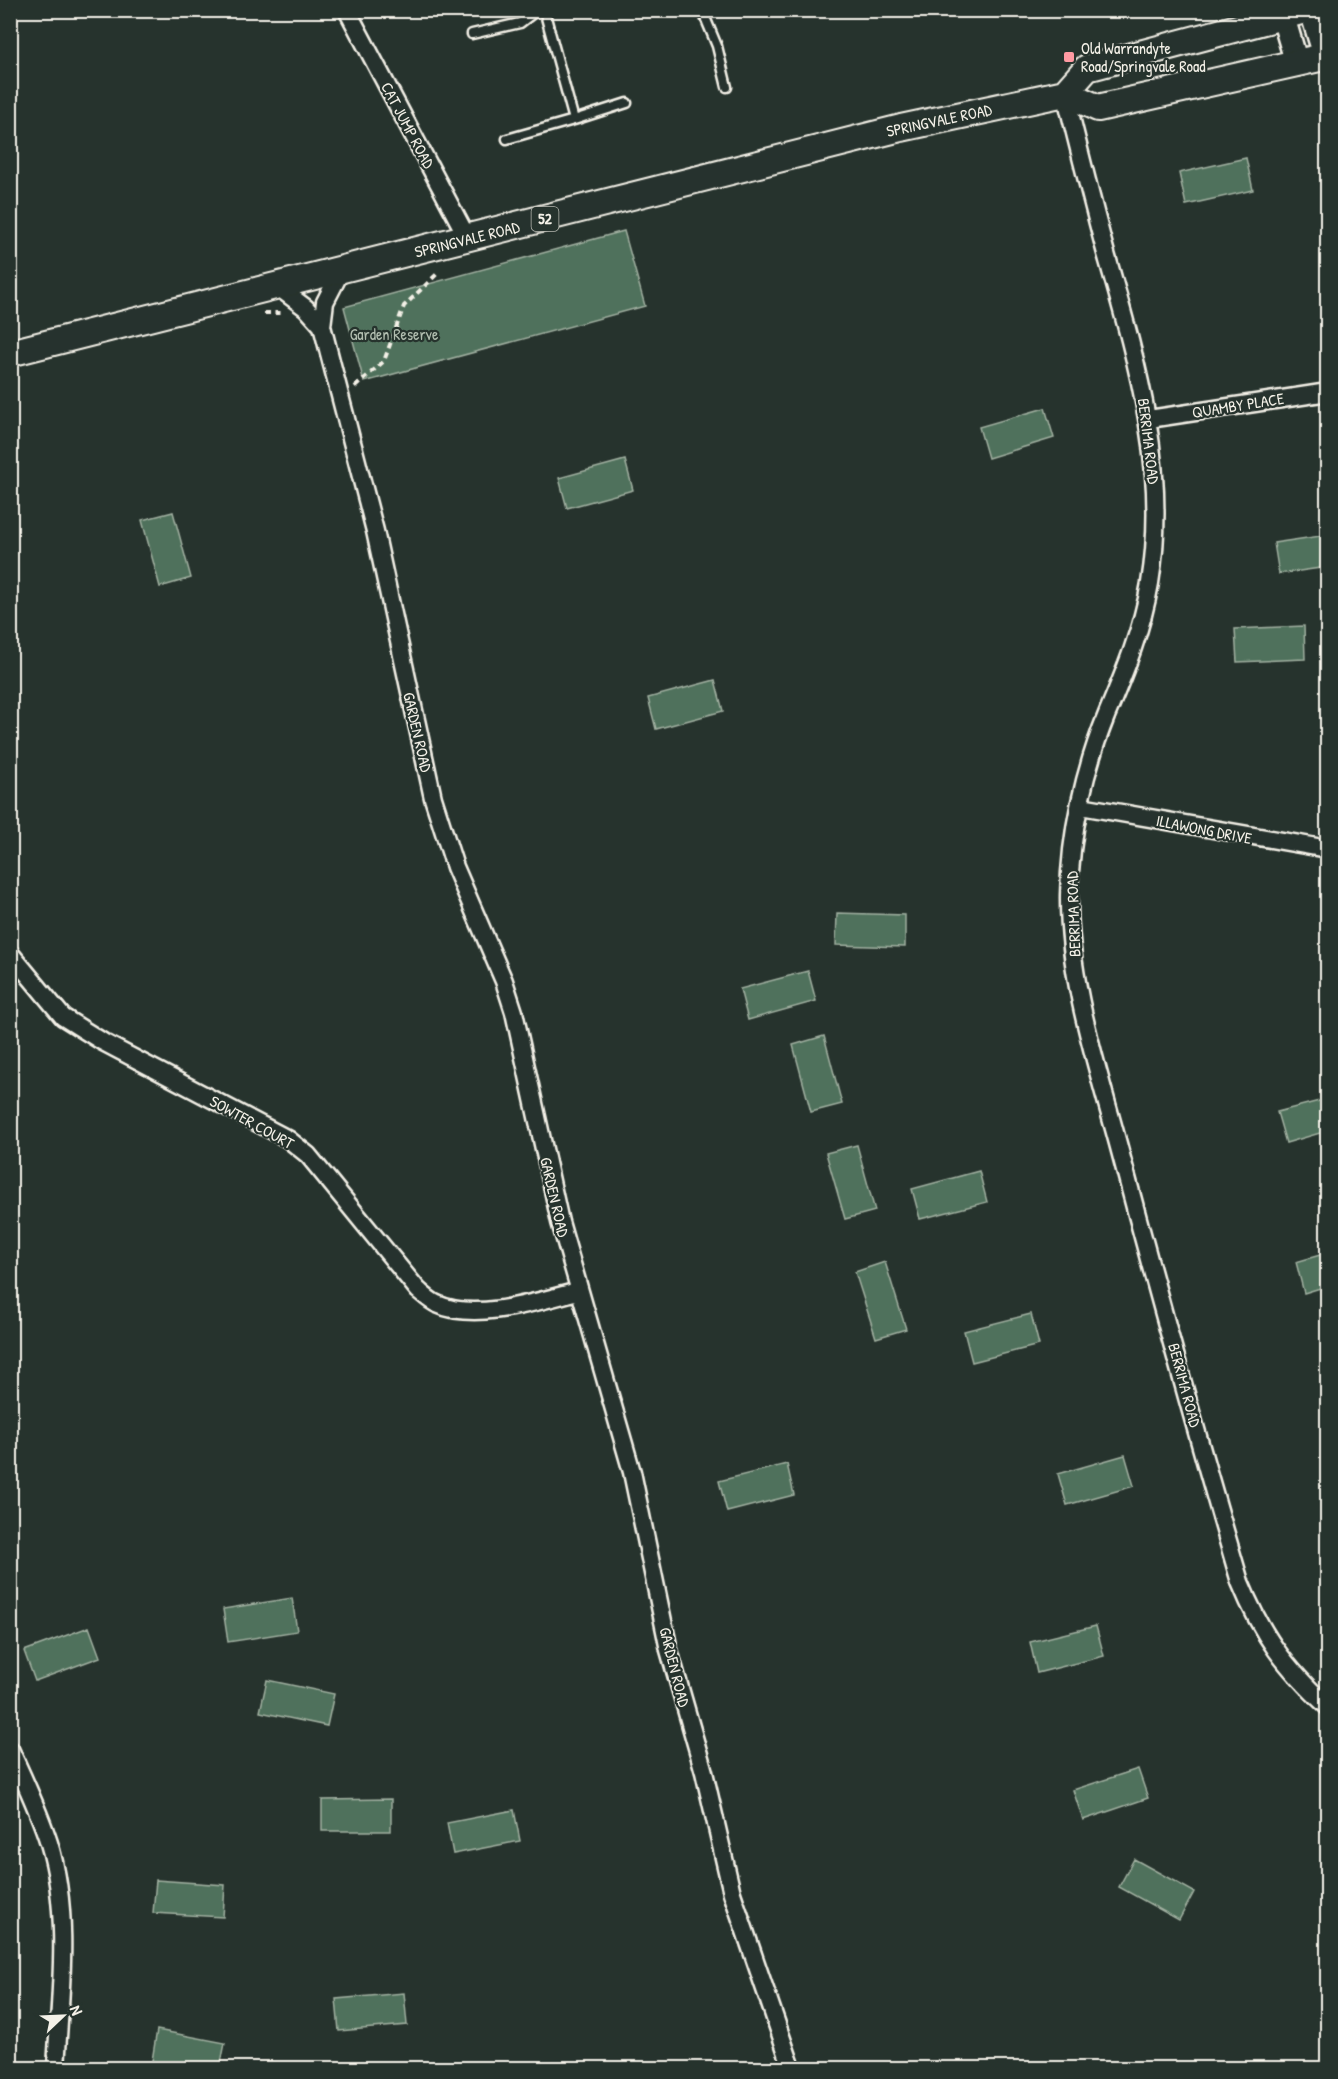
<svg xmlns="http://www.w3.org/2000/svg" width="1338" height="2079" font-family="'Patrick Hand',sans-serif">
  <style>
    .green { fill: #4f715b; stroke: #a2b1a2; stroke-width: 1.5 }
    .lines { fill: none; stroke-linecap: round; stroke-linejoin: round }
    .service-casing { stroke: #f4f1e8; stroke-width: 13 }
    .minor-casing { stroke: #f4f1e8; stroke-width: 21 }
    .secondary-casing { stroke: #f4f1e8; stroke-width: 27 }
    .primary-casing { stroke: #f4f1e8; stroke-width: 30 }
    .path { stroke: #f4f1e8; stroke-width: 4; stroke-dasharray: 6 4.5; stroke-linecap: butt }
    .service { stroke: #26332d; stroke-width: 8 }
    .minor { stroke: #26332d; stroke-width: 16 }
    .secondary { stroke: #26332d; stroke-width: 22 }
    .primary { stroke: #26332d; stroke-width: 26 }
    .poi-dot { fill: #ff9aa2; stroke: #26332d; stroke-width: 2 }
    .labels { text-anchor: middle; stroke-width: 4.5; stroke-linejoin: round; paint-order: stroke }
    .shield { fill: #26332d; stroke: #b6b8b0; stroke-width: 1.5 }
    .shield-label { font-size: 15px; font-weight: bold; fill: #f4f1e8 }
    .poi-label { font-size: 16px; fill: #f4f1e8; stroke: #26332d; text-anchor: start }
    .street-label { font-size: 16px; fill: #f4f1e8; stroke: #26332d }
    .park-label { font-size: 16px; fill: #b2beb0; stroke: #26332d }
  </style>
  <rect width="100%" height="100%" fill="#26332d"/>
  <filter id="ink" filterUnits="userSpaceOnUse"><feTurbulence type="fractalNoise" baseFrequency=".0167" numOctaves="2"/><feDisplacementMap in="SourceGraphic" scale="12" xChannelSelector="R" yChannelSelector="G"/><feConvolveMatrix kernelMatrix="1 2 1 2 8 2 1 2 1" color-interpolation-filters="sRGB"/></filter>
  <g filter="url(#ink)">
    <path class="green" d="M1246,158l7,32 -67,15 -7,-32z
      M624,231l21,75 -281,76 -20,-75z
      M1045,408l9,30 -66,20 -9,-31z
      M625,460l8,30 -66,18 -8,-30z
      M173,512l18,66 -31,9 -18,-67z
      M1327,535v32l-48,7 -5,-31z
      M1304,626l1,33 -68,3 -2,-33z
      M715,680l8,31 -67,18 -8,-31z
      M837,913l68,2v32l-69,-2z
      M808,971l8,30 -68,19 -8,-31z
      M824,1036l18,68 -31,8 -18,-67z
      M1327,1099v32l-41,12 -9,-31z
      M857,1145l18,66 -30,8 -19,-66z
      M979,1171l8,31 -67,17 -8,-30z
      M1327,1253v33l-23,7 -8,-31z
      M885,1262l21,67 -30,9 -21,-66z
      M1031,1314l8,31 -67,17 -8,-31z
      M1125,1455l9,31 -67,19 -9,-31z
      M787,1464l7,31 -67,17 -8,-31z
      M292,1598l5,33 -69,11 -5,-33z
      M1096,1626l8,30 -67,17 -7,-31z
      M89,1627l11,30 -65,24 -11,-30z
      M267,1680l67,14 -7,32 -67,-14z
      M1138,1769l10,29 -65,22 -10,-30z
      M391,1799v32h-69v-31z
      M514,1810l6,31 -67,13 -6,-31z
      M1134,1859l60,33 -15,28 -60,-33z
      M156,1880l69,5 -2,32 -70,-4z
      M404,1993l3,32 -68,6 -3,-32z
      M157,2030l68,13 -5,25h-29l-39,-7z"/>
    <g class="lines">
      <defs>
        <path id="service" d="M544,10l30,110 53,-17
          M702,10l15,36 10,41
          M472,34l48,-11 17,-13
          M507,139l67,-19"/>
        <path id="minor" d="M347,10l121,229
          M1065,93c13,52 26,105 40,157 31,109 64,218 45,333 -8,47 -25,88 -43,131 -23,56 -37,121 -38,181 -1,87 29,173 51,256 38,144 78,288 120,431 22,54 45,85 88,125
          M341,271l-16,31 -3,24 53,205 58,267 22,69 49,114 10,31 46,210 72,250 37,178 35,122 28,121 60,175
          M278,287l28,21 16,18
          M1149,419l179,-27
          M1081,806l247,43
          M10,953l53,64 40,25 185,97 20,16 110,135c6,5 12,11 19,14 38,18 102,-3 141,-13
          M10,1749c14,31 29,62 39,94 22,72 11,152 7,225"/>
        <path id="secondary" d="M1281,10l16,54
          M1311,10l14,46"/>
        <path id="primary" d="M1065,93l22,-25 218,-58
          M10,353l891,-225 164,-35 33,15 230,-52"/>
      </defs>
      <use href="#service" class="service-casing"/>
      <use href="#minor" class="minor-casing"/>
      <use href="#secondary" class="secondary-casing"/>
      <use href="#primary" class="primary-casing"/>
      <path class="path" d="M264,313h19
        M355,387l29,-26 20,-55 35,-34"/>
      <use href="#service" class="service"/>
      <use href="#minor" class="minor"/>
      <use href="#secondary" class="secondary"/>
      <use href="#primary" class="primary"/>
    </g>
  </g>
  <rect class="poi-dot" x="1063" y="51" width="12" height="12" rx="3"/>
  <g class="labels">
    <rect class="shield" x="531.5" y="207" width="27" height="24" rx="4.5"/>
    <g class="shield-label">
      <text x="545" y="224">52</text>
    </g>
    <g class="poi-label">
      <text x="1081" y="54">Old Warrandyte<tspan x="1081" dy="18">Road/Springvale Road</tspan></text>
    </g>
    <g class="street-label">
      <text transform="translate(939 120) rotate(-12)" y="6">SPRINGVALE ROAD</text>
      <text transform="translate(408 125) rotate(62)" y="6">CAT JUMP ROAD</text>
      <text transform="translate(467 239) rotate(-14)" y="6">SPRINGVALE ROAD</text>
      <text transform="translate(1238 405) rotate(-9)" y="6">QUAMBY PLACE</text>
      <text transform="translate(1149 441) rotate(83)" y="6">BERRIMA ROAD</text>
      <text transform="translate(418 732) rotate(77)" y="6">GARDEN ROAD</text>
      <text transform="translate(1204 829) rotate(11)" y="6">ILLAWONG DRIVE</text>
      <text transform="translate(1073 914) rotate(-92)" y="6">BERRIMA ROAD</text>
      <text transform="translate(252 1122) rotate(29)" y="6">SOWTER COURT</text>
      <text transform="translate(555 1197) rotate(77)" y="6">GARDEN ROAD</text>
      <text transform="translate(1185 1385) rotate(75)" y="6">BERRIMA ROAD</text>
      <text transform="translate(675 1667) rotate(76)" y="6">GARDEN ROAD</text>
    </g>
    <g class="park-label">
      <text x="394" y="340">Garden Reserve</text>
    </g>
  </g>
  <rect width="1338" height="2079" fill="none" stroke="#26332d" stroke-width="36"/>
  <rect x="18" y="18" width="1302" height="2043" fill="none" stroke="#f4f1e8" stroke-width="2" filter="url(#ink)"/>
  <g transform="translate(63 2016) rotate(67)" stroke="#26332d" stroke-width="4.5" paint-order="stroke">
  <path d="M0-4.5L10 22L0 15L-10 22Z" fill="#f4f1e8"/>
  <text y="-9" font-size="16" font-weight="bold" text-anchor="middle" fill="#f4f1e8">N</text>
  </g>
</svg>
